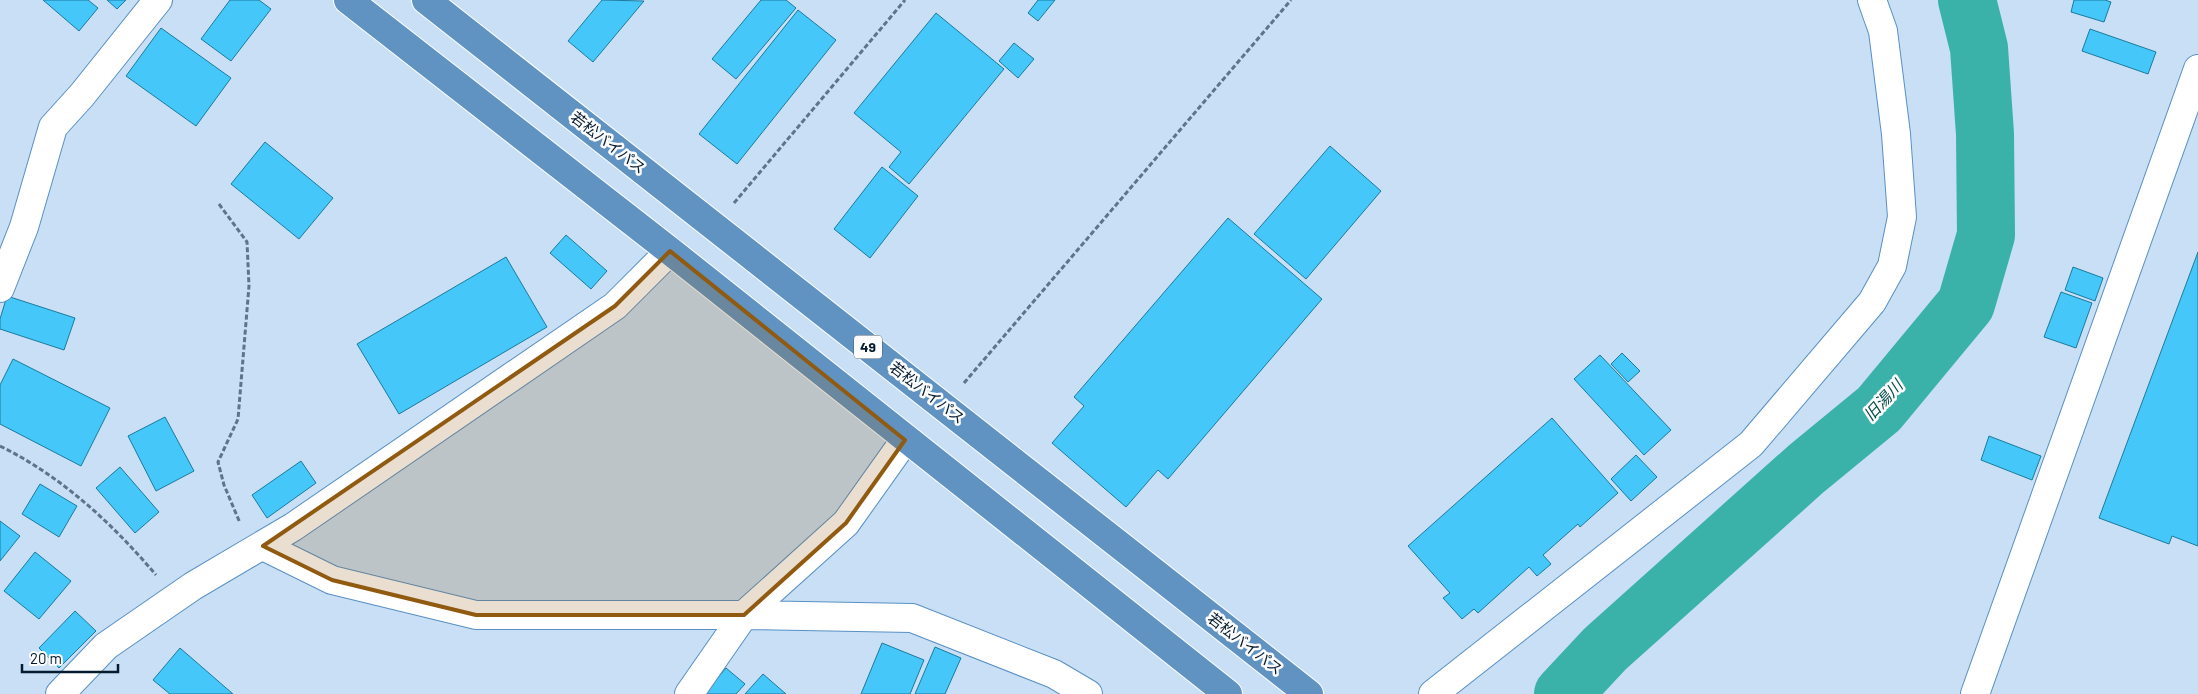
<svg xmlns="http://www.w3.org/2000/svg" width="2198" height="694" font-family="Barlow,'Noto Sans JP',sans-serif">
  <style>
    .lines { fill: none; stroke-linecap: round; stroke-linejoin: round }
    .river { stroke: #3ab1a9; stroke-width: 58 }
    .building { fill: #45c7f9; stroke: #1b7b9d }
    .minor-casing { stroke: #5990c4; stroke-width: 30 }
    .highway-casing { stroke: #fff; stroke-width: 30 }
    .path { stroke: #5d7489; stroke-width: 3; stroke-dasharray: 5 2.5; stroke-linecap: butt }
    .minor { stroke: #fff; stroke-width: 28 }
    .highway { stroke: #6093c2; stroke-width: 28 }
    .marked { fill: #905b10; fill-opacity: 0.2; stroke: #905b10; stroke-width: 4; stroke-linejoin: round }
    .labels { text-anchor: middle; stroke-width: 5; stroke-linejoin: round; paint-order: stroke }
    .shield { fill: #fcfcfc; stroke: #4f5e6d; stroke-width: 1 }
    .shield-label { font-size: 14px; font-weight: bold; fill: #051b30 }
    .street-label { font-size: 15px; fill: #051b30; stroke: #fcfcfc }
    .water-label { font-size: 16px; font-style: italic; fill: #034c48; stroke: #fcfcfc }
  </style>
  <rect width="100%" height="100%" fill="#c8dff5"/>
  <g class="lines">
    <path class="river" d="M1563,694l42,-45 201,-180 73,-60 87,-105 20,-69 -1,-101 -6,-86 -12,-48"/>
  </g>
  <path class="building" d="M43,0h45l10,8 -19,23z
    M107,0h19l-9,9z
    M230,0h29l12,9 -40,52 -30,-22z
    M602,0l42,1 -51,61 -25,-21z
    M761,0h25l10,8 -60,71 -24,-20z
    M1038,0h17l-17,21 -10,-8z
    M2074,0h31l6,2 -7,20 -33,-10z
    M798,10l38,30 -99,124 -38,-30z
    M936,13l68,56 -95,115 -20,-17 12,-15 -47,-39z
    M161,28l70,50 -35,48 -70,-50z
    M2090,29l66,23 -8,22 -66,-23z
    M1014,43l20,16 -16,19 -19,-17z
    M265,142l68,56 -34,41 -68,-55z
    M1330,146l51,45 -75,88 -52,-45z
    M882,167l36,29 -48,62 -36,-29z
    M1228,218l94,81 -154,180 -10,-9 -32,37 -74,-64 32,-37 -10,-9z
    M566,235l41,36 -16,18 -41,-36z
    M2198,252v294l-26,-10 -3,8 -70,-26z
    M506,257l41,70 -148,87 -42,-70z
    M2073,267l30,11 -8,23 -30,-11z
    M2061,292l31,11 -16,45 -32,-11z
    M7,296l68,22 -11,32 -64,-21v-10z
    M1622,353l18,18 -12,11 -17,-18z
    M1600,355l71,75 -27,25 -70,-76z
    M13,359l97,49 -29,58 -81,-42v-39z
    M165,417l29,54 -38,20 -28,-55z
    M1552,418l66,75 -38,34 -2,-3 -35,31 8,9 -14,12 -8,-9 -51,46 -4,-4 -12,10 -19,-21 7,-5 -42,-47z
    M1989,436l52,20 -9,24 -51,-20z
    M1636,455l21,22 -26,24 -20,-22z
    M301,461l15,22 -49,35 -15,-23z
    M120,467l39,45 -24,21 -39,-45z
    M40,484l37,22 -18,31 -37,-23z
    M0,521l20,15 -20,25z
    M35,552l36,29 -32,38 -35,-28z
    M75,611l21,20 -37,37 -20,-20z
    M882,643l42,17 -14,34h-49z
    M935,647l26,11 -16,36h-30z
    M180,648l53,46h-63l-17,-14z
    M726,668l19,16 -9,10h-32z
    M763,674l23,20h-41z"/>
  <g class="lines">
    <defs>
      <path id="minor" d="M0,288l24,-61 29,-100 29,-32 76,-95
        M263,546l69,34 144,35h268l168,3 142,56 34,20
        M60,694l46,-48 87,-60 100,-59 322,-221 55,-55
        M689,694l55,-79 102,-92 59,-83
        M1433,694l318,-250 121,-142 20,-36 10,-49 -6,-83 -13,-103 -11,-31
        M1975,694l223,-625"/>
      <path id="highway" d="M348,0l322,251 558,443
        M426,0l883,694"/>
    </defs>
    <use href="#minor" class="minor-casing"/>
    <use href="#highway" class="highway-casing"/>
    <path class="path" d="M734,203l171,-203
      M219,204l28,38 2,44 -11,133 -20,43 6,23 16,38
      M964,383l327,-383
      M0,446c61,30 112,77 156,129"/>
    <use href="#minor" class="minor"/>
    <use href="#highway" class="highway"/>
  </g>
  <path class="marked" d="M670,251l235,189 -59,83 -102,92h-268l-144,-35 -69,-34 352,-240z"/>
  <g class="labels">
    <rect class="shield" x="854" y="335.5" width="28" height="23" rx="4"/>
    <g class="shield-label">
      <text x="868" y="352">49</text>
    </g>
    <g class="street-label">
      <text transform="translate(608 143) rotate(38)" y="5">若松バイパス</text>
      <text transform="translate(927 393) rotate(38)" y="5">若松バイパス</text>
      <text transform="translate(1245 644) rotate(38)" y="5">若松バイパス</text>
    </g>
    <g class="water-label">
      <text transform="translate(1883 400) rotate(-47)" y="6">旧湯川</text>
    </g>
  </g>
  <path d="M22 664v8h96v-8" fill="none" stroke="#051b30" stroke-width="2.5"/>
  <text x="30" y="664" font-size="15" fill="#051b30" stroke="#fcfcfc" stroke-width="4" paint-order="stroke">20 m</text>
</svg>
